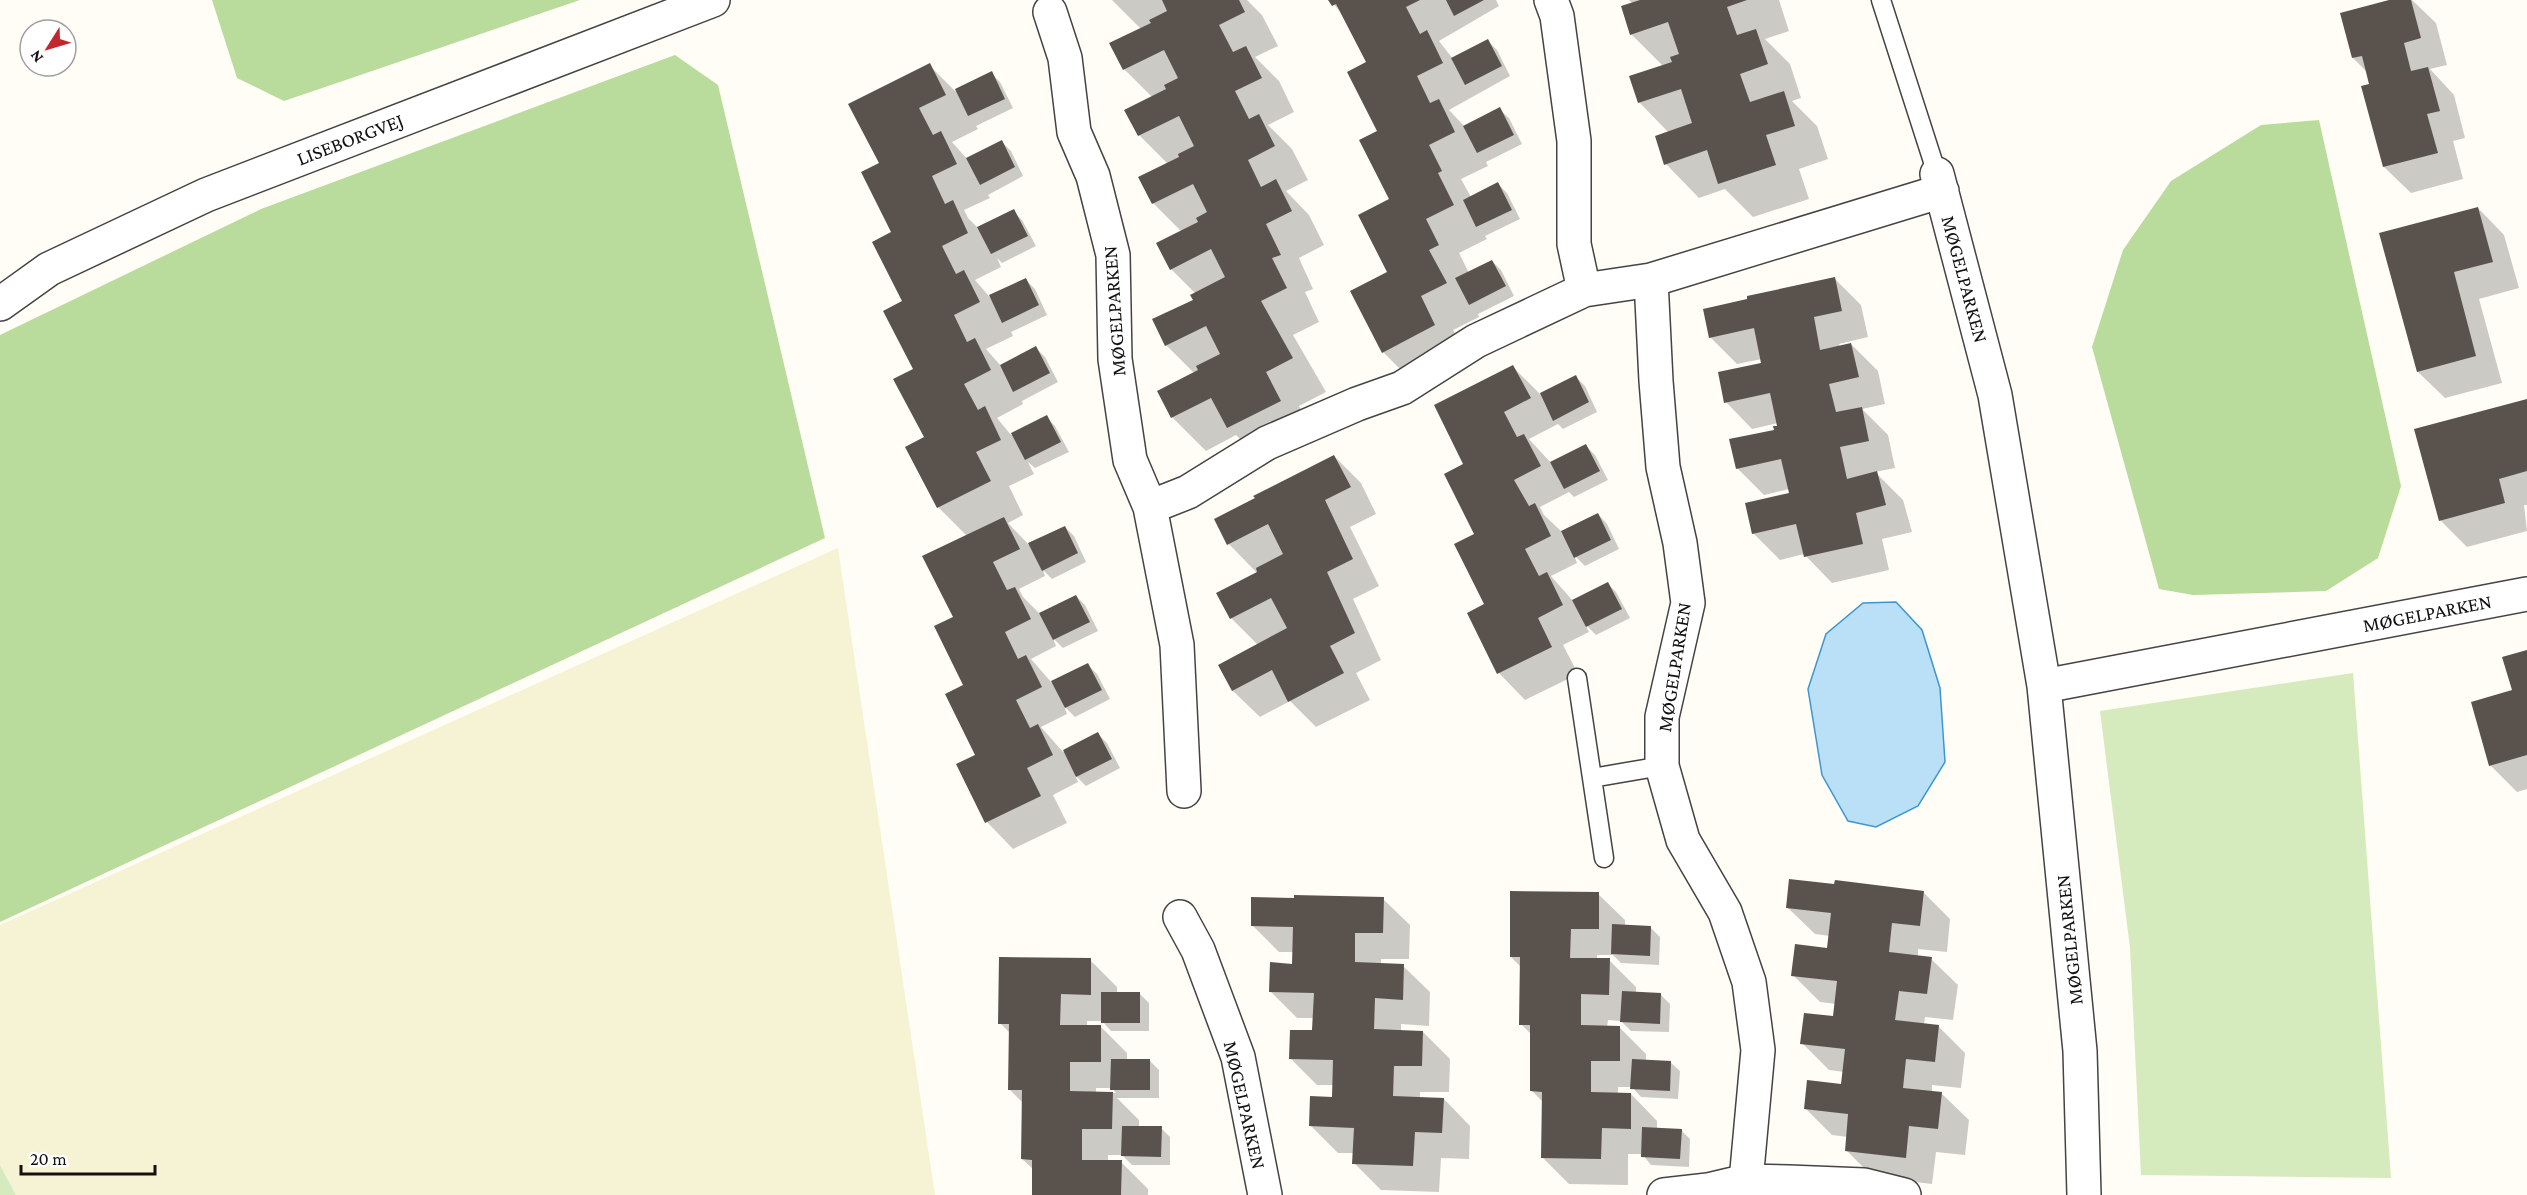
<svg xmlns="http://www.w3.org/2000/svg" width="2527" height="1195" font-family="'Crimson Pro',serif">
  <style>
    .farmland { fill: #f6f3d4 }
    .green { fill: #d5ebbd }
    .forest { fill: #b9dc9c }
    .water { fill: #b9e0f7; stroke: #3f96cf; stroke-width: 1.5 }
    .shadow { fill: #0003; fill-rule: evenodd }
    .building { fill: #5a524d }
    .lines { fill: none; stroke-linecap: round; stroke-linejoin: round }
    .lane-casing { stroke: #444; stroke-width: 21 }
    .street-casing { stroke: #444; stroke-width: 36 }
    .lane { stroke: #fff; stroke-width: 18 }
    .street { stroke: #fff; stroke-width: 33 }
    .labels { text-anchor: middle; stroke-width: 6; stroke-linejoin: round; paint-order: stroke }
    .street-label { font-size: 20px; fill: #111; stroke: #fff }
  </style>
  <rect width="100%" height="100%" fill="#fffdf5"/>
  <path class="farmland" d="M838,548l97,647h-919l-16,-30v-240z"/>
  <path class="green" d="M2353,673l38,505 -250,-3 -11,-227 -30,-237z
    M0,1165l16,30h-16z"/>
  <path class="forest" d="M212,0h368l-296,101 -47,-23z
    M675,55l43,30 107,453 -825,384v-587l261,-126z
    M2319,120l82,366 -23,72 -52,33 -133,4 -34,-6 -67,-242 31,-97 48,-69 90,-56z"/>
  <path class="water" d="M1896,602l26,28 18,58 5,74 -27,44 -42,21 -28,-6 -26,-46 -14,-86 18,-55 37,-31z"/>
  <path class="shadow" d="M1112,0h135l15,15 16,31 -23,11 24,24 15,31 -26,13 24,24 16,31 -22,11 23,24 15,30 -25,13 14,31 -8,3 14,30 -26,13 33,57 -27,14 15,29 -52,26 -26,-26 -30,16 -34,-34 23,-43 -29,-29 28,-44 2,-7 -25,-25 11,-37 -29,-29 15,-39 -29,-29 -13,-25 26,-13 -28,-28 17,-40z
    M1330,0h166l3,6 -60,35 14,18 35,-18 9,9 13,26 -61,34 16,17 34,-18 10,9 13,26 -36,18 2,4 -27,13 10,18 27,-13 9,9 13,26 -35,17 2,3 -28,14 10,20 23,-12 9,9 13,26 -36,18 1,3 -26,13 15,29 -51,27 -34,-34 6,-80 2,-73 -23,-136 -24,-47z
    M1629,0h150l10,31 -24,8 25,25 11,34 -9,3 25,25 11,33 -29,10 10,30 -56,18 -28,-28 -26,9 -33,-34 3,-31 -30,-31 24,-36 -32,-32 2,-30z
    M2395,0h17l24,23 11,42 -17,4 24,26 11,43 -12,3 10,38 -52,14 -27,-26 -17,-95 -14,-14z
    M929,65l26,26 36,-18 9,9 13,26 -37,18 2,3 -26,13 15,17 35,-17 9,9 12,25 -35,19 2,3 -26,12 4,8 10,10 35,-17 9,9 14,26 -34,17 -5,-5 4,9 -26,13 19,22 32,-22 9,9 12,26 -36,17 2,4 -27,13 15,17 35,-18 9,9 13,25 -36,19 1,3 -26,14 14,17 35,-18 9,9 14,26 -34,16 -7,-6 6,12 -25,12 14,29 -15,8 21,22 36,-18 9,9 12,26 -34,17 -9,-9 2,6 -26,13 4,8 17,17 36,-18 9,9 13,26 -35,17 -10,-10 3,8 -25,13 21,24 36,-18 9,9 13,25 -35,18 -11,-11 3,8 -26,13 22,25 35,-18 9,9 13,25 -34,18 -11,-11 3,7 -25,13 14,28 -54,26 -26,-27 -29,-57 19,-9 -22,-138 12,-82 -29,-29 -57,-344z
    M2478,208l26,27 15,53 -40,11 23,84 -57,15 -27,-26 -37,-138z
    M1835,279l26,26 7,32 -29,7 1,3 11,-3 27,27 7,33 -23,5 26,26 7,33 -20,4 28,28 9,32 -30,7 7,31 -57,13 -28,-29 -24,6 -27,-27 37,-39 -1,-5 -25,6 -27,-27 41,-41v-4l-26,6 -26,-27 37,-38 -1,-5 -25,5 -27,-27z
    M1513,367l27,27 36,-17 9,9 12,26 -34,17 -5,-5 -29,15 22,24 35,-17 9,9 13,25 -34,17 -5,-5 -29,15 4,8 18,17 36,-18 9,10 12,25 -34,17 -11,-11 3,8 -26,13 22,25 34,-18 9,9 14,26 -34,17 -11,-11 4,8 -26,13 15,29 -53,26 -26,-27 -34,-208z
    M2527,400v105h-3l3,26 -60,16 -27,-27z
    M1334,456l27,27 15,31 -26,13 29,59 -26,13 28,61 -25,13 14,27 -54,27 -26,-26 -30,16 -27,-26 -13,-25 38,-21 -27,-27 -12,-25 38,-20 -28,-29 -13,-24z
    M2527,652v137l-10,3 -27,-27z
    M1923,892l27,27 -3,33 -29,-3v8l13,2 27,26 -5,35 -28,-3 -1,8 14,1 27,27 -4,35 -29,-3v7l10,2 27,26 -4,35 -29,-3 -4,32 -59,-7 -27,-27 2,-13 -16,-2 -27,-27 38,-23 1,-13 -15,-2 -27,-27 32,-25 2,-14 -16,-2 -27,-27 35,-26 2,-13 -15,-2 -27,-26z
    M1598,894l27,26v6l26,2 9,9 -1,28 -38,-2 -8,-8h-16v5h12l27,27v7l25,1 9,9 -1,28 -38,-1 -10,-10 -13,-1 -1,7h12l27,27v7l24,1 10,9 -2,28 -37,-2 -9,-10h-14v7h13l26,27v8l24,1 9,9 -1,28 -38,-2 -9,-11h-14v31l-59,-1 -27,-27 1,-55 -11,-11v-56l-11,-11v-57l-10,-10z
    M1383,899l27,26 -1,34h-28v6l22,1 27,26 -1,34 -28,-2v7l22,1 27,27 -1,33h-29v6l24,1 26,27 -1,33 -28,-1 -2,34 -58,-2 -27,-27v-10h-16l-27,-27 22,-27 1,-14h-17l-27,-27 23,-26 1,-14h-17l-27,-27 24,-26v-13h-15l-27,-27z
    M1090,960l27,27v7h23l9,9v28h-38l-9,-10h-15v5h13l27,27v8h23l9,9v28h-42l22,22v8h22l9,9v28h-38l-10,-10h-14v7h13l27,27v6h23h-138l1,-25 -12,-11 1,-56 -13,-13 1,-56 -11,-11zM1096,1088h16l4,5h-20z"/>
  <path class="building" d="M1162,0h77l6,12 -26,13 14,27 13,-6 16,32 -27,13 14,28 10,-5 16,32 -27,14 13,27 15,-8 16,32 -26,13 15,31 -9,3 15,30 -26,13 32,57 -27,14 15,29 -54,27 -16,-30 -40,20 -14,-27 41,-21 -2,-4 24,-12 -14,-28 -41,20 -13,-27 41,-19 -3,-5 35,-18 -14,-28 -41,21 -14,-27 42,-21 -2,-4 11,-6 -14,-28 -41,20 -14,-27 41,-20 -1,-3 16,-8 -15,-30 -41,20 -14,-26 42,-21 -2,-4 14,-7 -14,-28 -41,20 -14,-27 42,-20 -2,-3 18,-9z
    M1328,0h92l-14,7 14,27 7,-4 16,33 -26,13 13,27 9,-4 16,33 -26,13 13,26 -4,2 16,32 -28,14 13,26 -10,5 18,33 -26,13 14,29 -53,28 -32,-62 37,-19 -29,-57 31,-16 -30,-59 18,-9 -30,-59 19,-10 -30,-58 -4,2z
    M1446,0h38l-30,16z
    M1640,0h107l-20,7 10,28 19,-6 12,35 -28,10 10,28 34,-11 11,35 -29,9 10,30 -58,19 -11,-34 -43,15 -9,-29 37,-13 -11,-34 -43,14 -9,-27 43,-14 -2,-5 9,-3 -11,-32 -38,13 -9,-29z
    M2389,0h22l10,38 -17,5 7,28 17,-4 12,44 -13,3 11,39 -55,14 -22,-81 8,-2 -7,-28 -10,2 -12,-45z
    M1488,39l14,27 -37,19 -14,-27z
    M930,63l16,32 -27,13 14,27 8,-4 16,33 -25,12 13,28 8,-4 15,33 -26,13 14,28 8,-4 16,32 -26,13 13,27 8,-4 16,32 -27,14 14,26 7,-4 16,34 -25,12 15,29 -54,27 -32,-61 19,-10 -31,-58 20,-10 -30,-58 19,-10 -30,-59 19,-10 -30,-60 18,-9 -31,-59z
    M992,71l13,28 -37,17 -13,-27z
    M1500,107l14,28 -37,18 -14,-27z
    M1002,140l13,27 -35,18 -14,-27z
    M1498,182l14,28 -36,17 -13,-27z
    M2478,207l15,55 -39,10 22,84 -59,16 -38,-139z
    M1014,209l14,27 -37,18 -14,-27z
    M1492,260l14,26 -37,19 -14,-27z
    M1835,277l7,34 -28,6 6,33 31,-7 8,34 -30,7 7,28 26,-5 7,34 -29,6 7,32 30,-8 9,34 -30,8 7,31 -59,13 -8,-33 -44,10 -7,-31 44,-10 -8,-34 -45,10 -7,-30 45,-9 -1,-4h4l-7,-33 -46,10 -6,-31 43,-9 -7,-35 -45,10 -6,-29 44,-10v-3z
    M1026,278l13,27 -37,18 -13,-28z
    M1036,346l14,27 -37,19 -13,-27z
    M1513,365l18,33 -27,14 13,25 7,-3 17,32 -27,14 15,26 6,-3 16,33 -26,13 14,27 8,-4 16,33 -25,13 14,29 -55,27 -30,-61 17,-9 -30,-60 20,-10 -30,-60 19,-10 -29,-59z
    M1576,375l13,27 -36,19 -13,-28z
    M2527,399v72l-28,8 6,24 -66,18 -25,-92z
    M1047,415l14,27 -36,18 -14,-27z
    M1586,444l14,27 -36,18 -14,-27z
    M1334,455l17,32 -26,13 28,59 -26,13 28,61 -25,13 14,27 -56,29 -16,-32 -40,21 -14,-26 69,-37 -16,-30 -41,21 -14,-26 41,-21 -1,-4 27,-14 -15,-30 -41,21 -13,-26 41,-21 -2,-2z
    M1598,513l13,27 -37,18 -13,-27z
    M1004,517l16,32 -27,13 14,28 8,-3 16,32 -26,13 13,27 8,-4 16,32 -26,13 14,28 8,-4 15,31 -26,13 14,28 -56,27 -29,-59 19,-9 -30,-61 18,-9 -29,-59 19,-9 -31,-61z
    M1065,526l13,27 -36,18 -14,-28z
    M1608,582l14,27 -36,18 -14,-27z
    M1076,595l14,27 -37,18 -14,-27z
    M2527,650v105l-38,11 -18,-64 41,-12 -10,-33z
    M1088,663l14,27 -37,18 -14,-27z
    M1098,732l14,27 -36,18 -13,-27z
    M1789,879l45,5 1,-4 89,11 -4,35 -28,-3 -3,29 43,5 -5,37 -28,-3 -4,29 44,5 -4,37 -29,-3 -3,29 39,4 -4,37 -29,-3 -3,32 -61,-7 3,-37 -44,-5 3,-29 34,4 4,-35 -45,-5 4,-31 29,3 4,-35 -46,-5 4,-32 32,4 4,-35 -45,-5z
    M1510,891l89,1v37h-28l-1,29h40l-1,37 -28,-1v31l39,1v35h-29v31l40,1v36l-29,-1 -1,31 -60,-1 1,-66 -12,-1v-66h-11l1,-68h-10z
    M1294,895l90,2 -1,36h-28v29l49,2 -1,36 -28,-2 -1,31 49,2 -1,35h-28l-1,30 51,2 -2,35 -27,-1 -2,34 -61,-2 2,-36 -45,-2 1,-30 22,1 1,-37 -44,-1 1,-29h22l2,-37 -45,-1 1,-30 22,2 1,-37 -42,-1v-29l43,1z
    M1612,924l39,2 -1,30 -39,-2z
    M999,957l92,1v37l-30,-1 -1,31h41v37h-31v29l43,1 -1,37h-30v31h40l-1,35h-89v-35l-11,-1 1,-69h-14l1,-66h-11z
    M1622,991l39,2 -1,31 -40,-2z
    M1101,992h39v31h-39z
    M1111,1059h39v31h-40z
    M1632,1059l39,2 -1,30 -40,-2z
    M1122,1126h40l-1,31 -40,-1z
    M1642,1127l40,2 -2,30 -39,-2z"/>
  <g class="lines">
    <defs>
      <path id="lane" d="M1881,0l56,174
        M1577,678l27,180
        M1592,778l70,-12"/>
      <path id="street" d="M1551,0l6,16 17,125v103l10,46 67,-10
        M1050,12l15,46 9,74 19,44 20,79 2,104 15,101 20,47 38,-15 79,-49 90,-39 45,-16 74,-47 108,-51
        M1937,174l58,221 49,291 36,365 4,144
        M0,304l49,-35 157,-74 507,-195
        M1150,507l27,138 7,146
        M2044,686l483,-92
        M1180,917l18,33 40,107 27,138
        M1746,1181l12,-131 -9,-68 -24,-70 -42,-72 -21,-74v-49l26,-114 -8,-60 -17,-76 -7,-86 -5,-101 291,-89
        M1664,1195l44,-5
        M1708,1195v-5l38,-9 43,1 75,3 40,10"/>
    </defs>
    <use href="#lane" class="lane-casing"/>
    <use href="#street" class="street-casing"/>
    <use href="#lane" class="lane"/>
    <use href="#street" class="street"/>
  </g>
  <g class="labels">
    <g class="street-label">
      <text transform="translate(350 139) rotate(-21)" y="7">LISEBORGVEJ</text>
      <text transform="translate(1965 279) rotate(75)" y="7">MØGELPARKEN</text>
      <text transform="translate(1114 311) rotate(-94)" y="7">MØGELPARKEN</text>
      <text transform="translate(2427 613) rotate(-11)" y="7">MØGELPARKEN</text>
      <text transform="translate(1674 667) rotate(-81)" y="7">MØGELPARKEN</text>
      <text transform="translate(2069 940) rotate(-96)" y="7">MØGELPARKEN</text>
      <text transform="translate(1245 1105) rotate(77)" y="7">MØGELPARKEN</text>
    </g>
  </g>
  <g transform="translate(48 48) rotate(233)"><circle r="28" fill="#ffffff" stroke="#a0a0a0" stroke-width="1.5"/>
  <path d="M0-4.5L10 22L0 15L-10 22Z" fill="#c4262e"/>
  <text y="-9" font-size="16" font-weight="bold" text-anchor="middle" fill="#111111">N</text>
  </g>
  <path d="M21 1165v9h134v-9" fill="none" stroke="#111111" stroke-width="3"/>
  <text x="30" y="1165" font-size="18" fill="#111111" stroke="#ffffff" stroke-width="4.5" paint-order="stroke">20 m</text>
</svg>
